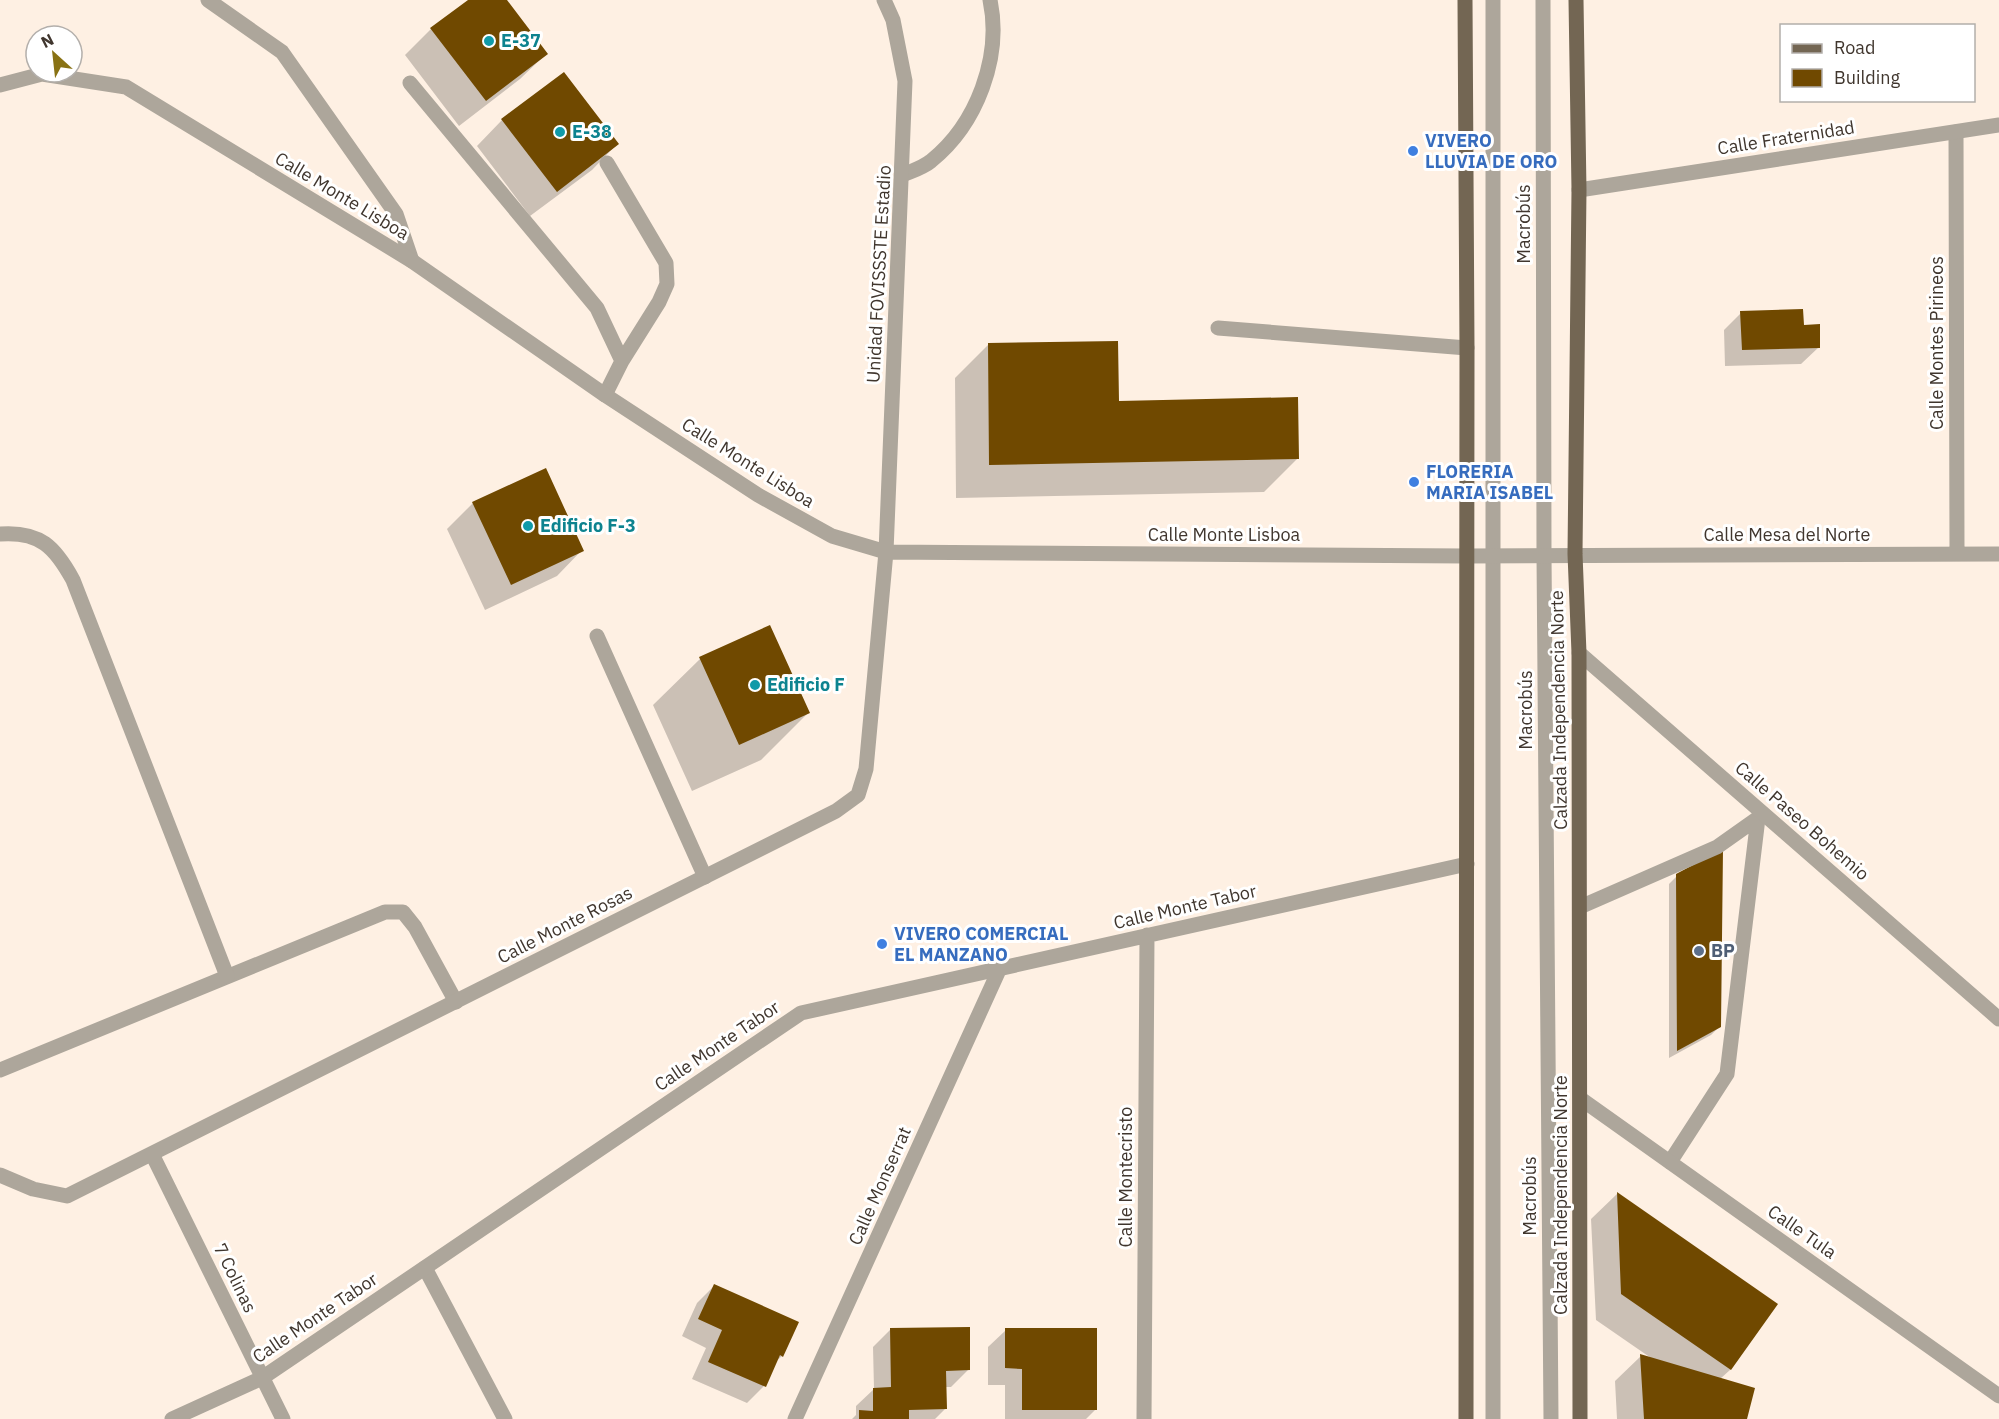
<svg xmlns="http://www.w3.org/2000/svg" width="1999" height="1419" font-family="'IBM Plex Sans',sans-serif">
  <style>
    .shadow { fill: #0003 }
    .building { fill: #704900 }
    .lines { fill: none; stroke-linecap: round; stroke-linejoin: round }
    .service { stroke: #ada69b; stroke-width: 15 }
    .minor { stroke: #ada69b; stroke-width: 15 }
    .tertiary { stroke: #ada69b; stroke-width: 15 }
    .primary { stroke: #736653; stroke-width: 15 }
    .culture-dot { fill: #0f9aa8; stroke: #fff; stroke-width: 2 }
    .shop-dot { fill: #3f7fe0; stroke: #fff; stroke-width: 2 }
    .service-dot { fill: #5c6f8a; stroke: #fff; stroke-width: 2 }
    .labels { text-anchor: middle; stroke-width: 6; stroke-linejoin: round; paint-order: stroke }
    .culture-label { font-size: 18px; font-weight: bold; fill: #0d838f; stroke: #fff; text-anchor: start }
    .street-label { font-size: 18px; fill: #40362e; stroke: #fff }
    .shop-label { font-size: 18px; font-weight: bold; fill: #366cbe; stroke: #fff; text-anchor: start }
    .service-label { font-size: 18px; font-weight: bold; fill: #4e5e75; stroke: #fff; text-anchor: start }
  </style>
  <rect width="100%" height="100%" fill="#fef0e3"/>
  <path class="shadow" d="M470,0h35l41,54 -26,25 -61,47 -54,-71 26,-26z
    M502,120l115,24 -25,26 -62,46 -53,-70z
    M1741,313l61,13 17,21 -18,17 -76,2 -1,-36z
    M988,345l129,57 181,56 -34,34 -308,6 -1,-120z
    M473,503l109,47 -25,26 -72,34 -38,-81z
    M700,659l108,54 -47,47 -69,31 -39,-86z
    M1677,876l43,150 -9,9 -42,23v-174z
    M1617,1194l158,110 -45,66 -10,9 26,40h-129l-2,-38 26,-25 10,2 -55,-38 -5,-101z
    M715,1285l67,71 -8,7 -10,23 -17,17 -55,-24 14,-31 -24,-12 15,-33z
    M891,1329l77,41 -17,17h-6v22l-10,10h-83l4,-4v-9l18,-17 -1,-42z
    M1006,1330l90,79 -10,10h-81v-34h-17v-38z"/>
  <path class="building" d="M468,0h39l41,54 -62,47 -56,-73z
    M564,72l55,72 -62,48 -56,-73z
    M1803,309l1,16 16,-1v24l-78,2 -2,-39z
    M1118,341l1,60 179,-4 1,62 -310,6 -1,-122z
    M546,468l38,83 -73,34 -39,-83z
    M770,625l40,88 -71,32 -40,-88z
    M1723,849l-2,178 -44,24 -1,-177z
    M1617,1192l161,112 -47,66 -110,-76z
    M714,1284l85,38 -16,35 -3,-2 -14,32 -58,-25 14,-32 -24,-11z
    M970,1327v43l-24,1 1,38 -38,1v9h-50v-9l14,1v-23l18,-1 -1,-59z
    M1005,1328h92v82h-75v-41l-17,-1z
    M1640,1354l115,34 -8,31h-103z"/>
  <g class="lines">
    <path class="service" d="M208,0l74,52 114,162 16,47
      M1493,0v1419
      M1543,0l1,555 7,864
      M410,83l187,225 25,53 -17,34
      M607,163l59,100 1,21 -8,18 -37,59
      M903,175c9,-4 21,-8 28,-14 46,-37 71,-104 59,-161
      M1218,328l249,20
      M597,636l108,241
      M1580,907l137,-60 41,-29 2,-4
      M0,1070l385,-158h18l12,15 41,75
      M1670,1162l57,-88 31,-256
      M425,1268l80,151"/>
    <path class="minor" d="M0,85l42,-11 84,13 286,174 193,134 153,100 74,41 54,16 580,4 533,-2
      M1956,132l1,422
      M0,534c40,-3 55,13 73,46l154,396
      M1579,653l420,366
      M1581,1099l418,297
      M152,1154l131,265
      M0,1175l33,14 34,7 769,-385 22,-16 8,-26 20,-217 19,-471 -12,-61 -9,-20
      M172,1419l90,-41 539,-365 666,-149
      M795,1419l205,-451
      M1144,1419l3,-484"/>
    <path class="tertiary" d="M1579,190l420,-65"/>
    <path class="primary" d="M1465,0l2,348 -1,1071
      M1576,0l3,190 -4,364 4,99 1,766"/>
  </g>
  <g class="culture-dot">
    <circle cx="489" cy="41" r="6"/>
    <circle cx="560" cy="132" r="6"/>
    <circle cx="528" cy="526" r="6"/>
    <circle cx="755" cy="685" r="6"/>
  </g>
  <g class="shop-dot">
    <circle cx="1413" cy="151" r="6"/>
    <circle cx="1414" cy="482" r="6"/>
    <circle cx="882" cy="944" r="6"/>
  </g>
  <circle class="service-dot" cx="1699" cy="951" r="6"/>
  <g class="labels">
    <g class="culture-label">
      <text x="501" y="47">E-37</text>
      <text x="572" y="138">E-38</text>
      <text x="540" y="532">Edificio F-3</text>
      <text x="767" y="691">Edificio F</text>
    </g>
    <g class="street-label">
      <text transform="translate(1786 138) rotate(-9)" y="6">Calle Fraternidad</text>
      <text transform="translate(342 196) rotate(31)" y="6">Calle Monte Lisboa</text>
      <text transform="translate(1524 224) rotate(-90)" y="6">Macrobús</text>
      <text transform="translate(879 274) rotate(-87)" y="6">Unidad FOVISSSTE Estadio</text>
      <text transform="translate(1937 343) rotate(-90)" y="6">Calle Montes Pirineos</text>
      <text transform="translate(748 463) rotate(32)" y="6">Calle Monte Lisboa</text>
      <text x="1224" y="541">Calle Monte Lisboa</text>
      <text x="1787" y="541">Calle Mesa del Norte</text>
      <text transform="translate(1526 710) rotate(-90)" y="6">Macrobús</text>
      <text transform="translate(1559 710) rotate(-91)" y="6">Calzada Independencia Norte</text>
      <text transform="translate(1802 821) rotate(41)" y="6">Calle Paseo Bohemio</text>
      <text transform="translate(1185 907) rotate(-13)" y="6">Calle Monte Tabor</text>
      <text transform="translate(565 925) rotate(-27)" y="6">Calle Monte Rosas</text>
      <text transform="translate(717 1046) rotate(-34)" y="6">Calle Monte Tabor</text>
      <text transform="translate(1126 1177) rotate(-90)" y="6">Calle Montecristo</text>
      <text transform="translate(880 1186) rotate(-66)" y="6">Calle Monserrat</text>
      <text transform="translate(1561 1195) rotate(-90)" y="6">Calzada Independencia Norte</text>
      <text transform="translate(1530 1196) rotate(-90)" y="6">Macrobús</text>
      <text transform="translate(1802 1232) rotate(35)" y="6">Calle Tula</text>
      <text transform="translate(235 1278) rotate(64)" y="6">7 Colinas</text>
      <text transform="translate(315 1318) rotate(-34)" y="6">Calle Monte Tabor</text>
    </g>
    <g class="shop-label">
      <text x="1425" y="147">VIVERO<tspan x="1425" dy="21">LLUVIA DE ORO</tspan></text>
      <text x="1426" y="478">FLORERIA<tspan x="1426" dy="21">MARIA ISABEL</tspan></text>
      <text x="894" y="940">VIVERO COMERCIAL<tspan x="894" dy="21">EL MANZANO</tspan></text>
    </g>
    <g class="service-label">
      <text x="1711" y="957">BP</text>
    </g>
  </g>
  <rect x="1780" y="24" width="195" height="78" fill="#ffffff" stroke="#b3afab" stroke-width="1.5"/>
  <rect x="1792" y="44" width="30" height="9" fill="#736653" stroke="#b3afab" stroke-width="1.5"/>
  <text x="1834" y="54" font-size="18" fill="#40362e">Road</text>
  <rect x="1792" y="69" width="30" height="18" fill="#704900" stroke="#b3afab" stroke-width="1.5"/>
  <text x="1834" y="84" font-size="18" fill="#40362e">Building</text>
  <g transform="translate(54 54) rotate(333)"><circle r="28" fill="#ffffff" stroke="#b3afab" stroke-width="1.5"/>
  <path d="M0-4.5L10 22L0 15L-10 22Z" fill="#897214"/>
  <text y="-9" font-size="16" font-weight="bold" text-anchor="middle" fill="#40362e">N</text>
  </g>
</svg>
